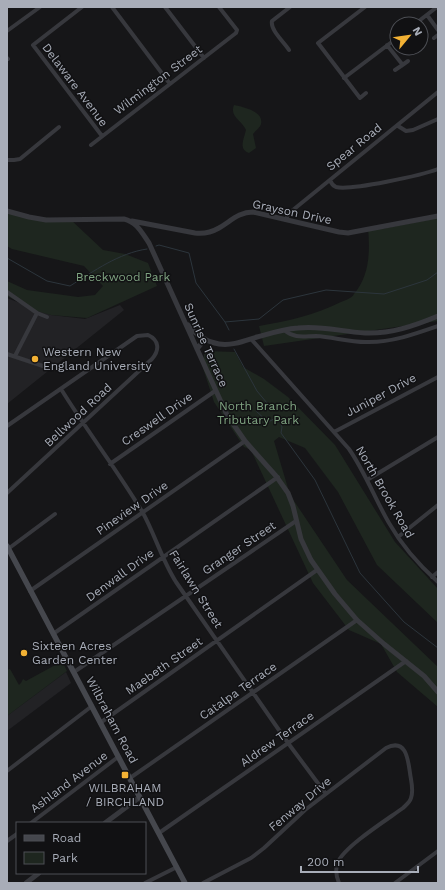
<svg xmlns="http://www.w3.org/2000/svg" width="445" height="890" font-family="'Work Sans',sans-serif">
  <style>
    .built { fill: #222225 }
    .green { fill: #1e261f }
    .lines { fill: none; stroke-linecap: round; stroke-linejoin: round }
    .stream { stroke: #2c353c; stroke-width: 1 }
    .minor { stroke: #37383d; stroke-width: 4 }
    .tertiary { stroke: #37383d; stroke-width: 5 }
    .secondary { stroke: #45474d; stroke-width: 5.5 }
    .poi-dot { fill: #f2b134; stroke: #111113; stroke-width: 1.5 }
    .labels { text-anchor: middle; stroke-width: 3; stroke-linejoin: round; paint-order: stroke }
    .street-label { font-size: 12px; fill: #a8adb8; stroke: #111113 }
    .park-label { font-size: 12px; fill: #7fa381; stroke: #111113 }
    .poi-label { font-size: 12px; fill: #a8adb8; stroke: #111113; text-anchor: start }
  </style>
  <rect width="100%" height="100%" fill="#161618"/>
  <path class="built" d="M7,298l44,17 34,4 35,-14 4,5 -117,94z
    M66,672l5,11 -64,48v-15z"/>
  <path class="green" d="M234,105c9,2 30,6 27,19 -1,4 -6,7 -8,10l3,14 -7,5c-11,-4 -5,-14 -3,-23 -3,-9 -17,-13 -12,-25z
    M7,210l23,6 41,4 32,30 22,4 23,9 9,23 -70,32 -36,-3 -14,-4 -30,-15v-15l20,9 51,7 17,-2 8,-9 -19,-20 -72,-17 -5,-3z
    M438,218v103l-174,25 -5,-20c29,-5 56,-11 82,-24 5,-2 11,-4 13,-8 16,-19 16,-43 14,-67l13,-1 1,3z
    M205,351l30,1 8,15 21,12 24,18 47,48 60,97 43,47v34l-61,-58 -39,-73 -33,-44 -26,-11 -5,4 16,54 57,85 91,87v40l-41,-35 -16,-28 -32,-14 -36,-47 -62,-133 -7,-3 -30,-45 -12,-37z
    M61,659l6,12 -60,45v-46l3,-1 9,16 2,-2 2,-4 3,2 33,-18v-3z"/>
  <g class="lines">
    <path class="stream" d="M156,246l3,-1 30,8 7,30 29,39 34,-3 24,-19 43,-10 58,4 43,-14 11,-8
      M7,258l40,23 23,5c24,-15 49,-33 77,-37
      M225,322l4,8
      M234,349l23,42 10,12 -11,8 12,11 10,-5 4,10 -1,6 34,47 45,93 44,49 34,26"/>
    <path class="minor" d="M82,7l-49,38 69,91
      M112,7l58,77
      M165,7l39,51
      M365,7l-47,36 42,55 6,-5
      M427,15l11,15
      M415,24l22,-17
      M7,31l33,-24
      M434,38l4,-3
      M387,45l15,19 -1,2 -6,4
      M289,50c-5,-8 -19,-20 -17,-29l18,-14
      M7,58l1,1
      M401,66l7,-5
      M344,78l53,-40
      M398,126l8,5 7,-1 25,-11
      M91,145l145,-112 1,-3 -18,-23
      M7,160h7l6,-1 39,-32
      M330,180c1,3 2,5 6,7 14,4 87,-12 102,-18
      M286,220l2,-6 150,-122
      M7,292l30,21 10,4
      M284,330c11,9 20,6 32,6 18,1 35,7 53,6 24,0 46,-8 69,-16
      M251,339l98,110c16,23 26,50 40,74 13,23 30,42 49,59
      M7,354l42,14
      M15,356l22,-43
      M61,389c26,42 57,82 82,124 12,22 19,47 33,69l112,161 38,51
      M7,426l130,-90 11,-1c11,5 12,15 4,24l-145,134
      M334,432l104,-55
      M110,464l105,-73
      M367,480l71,-43
      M398,537l40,-32
      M8,549l47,-35
      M432,577l6,-5
      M30,591l215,-150
      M53,634l225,-157
      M74,672l222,-151
      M100,723l217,-153
      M7,771l85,-65
      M130,778l227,-158
      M31,823l87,-66
      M159,833l247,-172
      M7,841l10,-7
      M145,883l32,-16
      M203,883l48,-25 13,-10 41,-38 81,-62c20,-10 22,11 24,25 1,8 4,17 1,25 -1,4 -5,7 -8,10 -15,11 -58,38 -65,54 -3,7 -2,14 1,21
      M395,883l43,-32"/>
    <path class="tertiary" d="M7,211l22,6 17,3 78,-1c13,3 18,14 25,24l78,172 18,26 31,35 12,17 5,13 8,33 10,21 24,34 22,26 27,24 40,32 14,16
      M132,221l63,12c8,1 17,-1 24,-5 12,-7 20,-16 34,-16l86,20 9,1 90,-17
      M188,325c8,10 18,17 31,19 13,2 25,-3 38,-7 14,-4 27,-8 41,-9 23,-3 44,4 67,5 26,1 49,-7 73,-17
      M197,349l8,-10
      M105,823l35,-26
      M26,883l13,-10"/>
    <path class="secondary" d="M7,546l178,337"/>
  </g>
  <g class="poi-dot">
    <circle cx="35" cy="359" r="4"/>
    <circle cx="24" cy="653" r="4"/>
    <rect x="121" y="771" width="8" height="8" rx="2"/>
  </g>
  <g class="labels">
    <g class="street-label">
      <text transform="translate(158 80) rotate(-37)" y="4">Wilmington Street</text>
      <text transform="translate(75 85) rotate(53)" y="4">Delaware Avenue</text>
      <text transform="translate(354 147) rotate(-39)" y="4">Spear Road</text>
      <text transform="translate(292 212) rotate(12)" y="4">Grayson Drive</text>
      <text transform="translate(206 345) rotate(66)" y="4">Sunrise Terrace</text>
      <text transform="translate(381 395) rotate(-28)" y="4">Juniper Drive</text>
      <text transform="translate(78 415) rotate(-43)" y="4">Bellwood Road</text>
      <text transform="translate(157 419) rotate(-35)" y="4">Creswell Drive</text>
      <text transform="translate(385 492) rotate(60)" y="4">North Brook Road</text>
      <text transform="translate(132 508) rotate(-35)" y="4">Pineview Drive</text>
      <text transform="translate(239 548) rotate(-34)" y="4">Granger Street</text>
      <text transform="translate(120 575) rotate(-36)" y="4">Denwall Drive</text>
      <text transform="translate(196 589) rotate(58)" y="4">Fairlawn Street</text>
      <text transform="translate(164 666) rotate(-35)" y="4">Maebeth Street</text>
      <text transform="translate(238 691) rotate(-35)" y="4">Catalpa Terrace</text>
      <text transform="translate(112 720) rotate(62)" y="4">Wilbraham Road</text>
      <text transform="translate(277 739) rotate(-35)" y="4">Aldrew Terrace</text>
      <text transform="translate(69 782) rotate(-37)" y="4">Ashland Avenue</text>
      <text transform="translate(300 804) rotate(-40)" y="4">Fenway Drive</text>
    </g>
    <g class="park-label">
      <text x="123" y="281">Breckwood Park</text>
      <text x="258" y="410">North Branch<tspan x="258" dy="14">Tributary Park</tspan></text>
    </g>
    <g class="poi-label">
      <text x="43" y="356">Western New<tspan x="43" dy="14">England University</tspan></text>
      <text x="32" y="650">Sixteen Acres<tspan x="32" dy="14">Garden Center</tspan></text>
      <text x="125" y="792" text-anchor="middle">WILBRAHAM<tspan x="125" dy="14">/ BIRCHLAND</tspan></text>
    </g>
  </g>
  <rect width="445" height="890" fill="none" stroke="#a8adb8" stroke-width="16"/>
  <rect x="16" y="822" width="130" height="52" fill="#111113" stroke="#4d4f55"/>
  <rect x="24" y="835" width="20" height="6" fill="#45474d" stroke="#4d4f55"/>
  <text x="52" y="842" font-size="12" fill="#a8adb8">Road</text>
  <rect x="24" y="852" width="20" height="12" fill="#1e261f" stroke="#4d4f55"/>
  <text x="52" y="862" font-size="12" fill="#a8adb8">Park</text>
  <g transform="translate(409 36) rotate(61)"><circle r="19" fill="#111113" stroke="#4d4f55"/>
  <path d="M0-3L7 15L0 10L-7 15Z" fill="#f2b134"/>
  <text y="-6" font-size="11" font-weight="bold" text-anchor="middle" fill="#a8adb8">N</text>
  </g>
  <path d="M301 866v6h117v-6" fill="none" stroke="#a8adb8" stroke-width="2"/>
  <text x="307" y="866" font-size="12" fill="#a8adb8" stroke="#111113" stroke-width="3" paint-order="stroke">200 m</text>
</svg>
